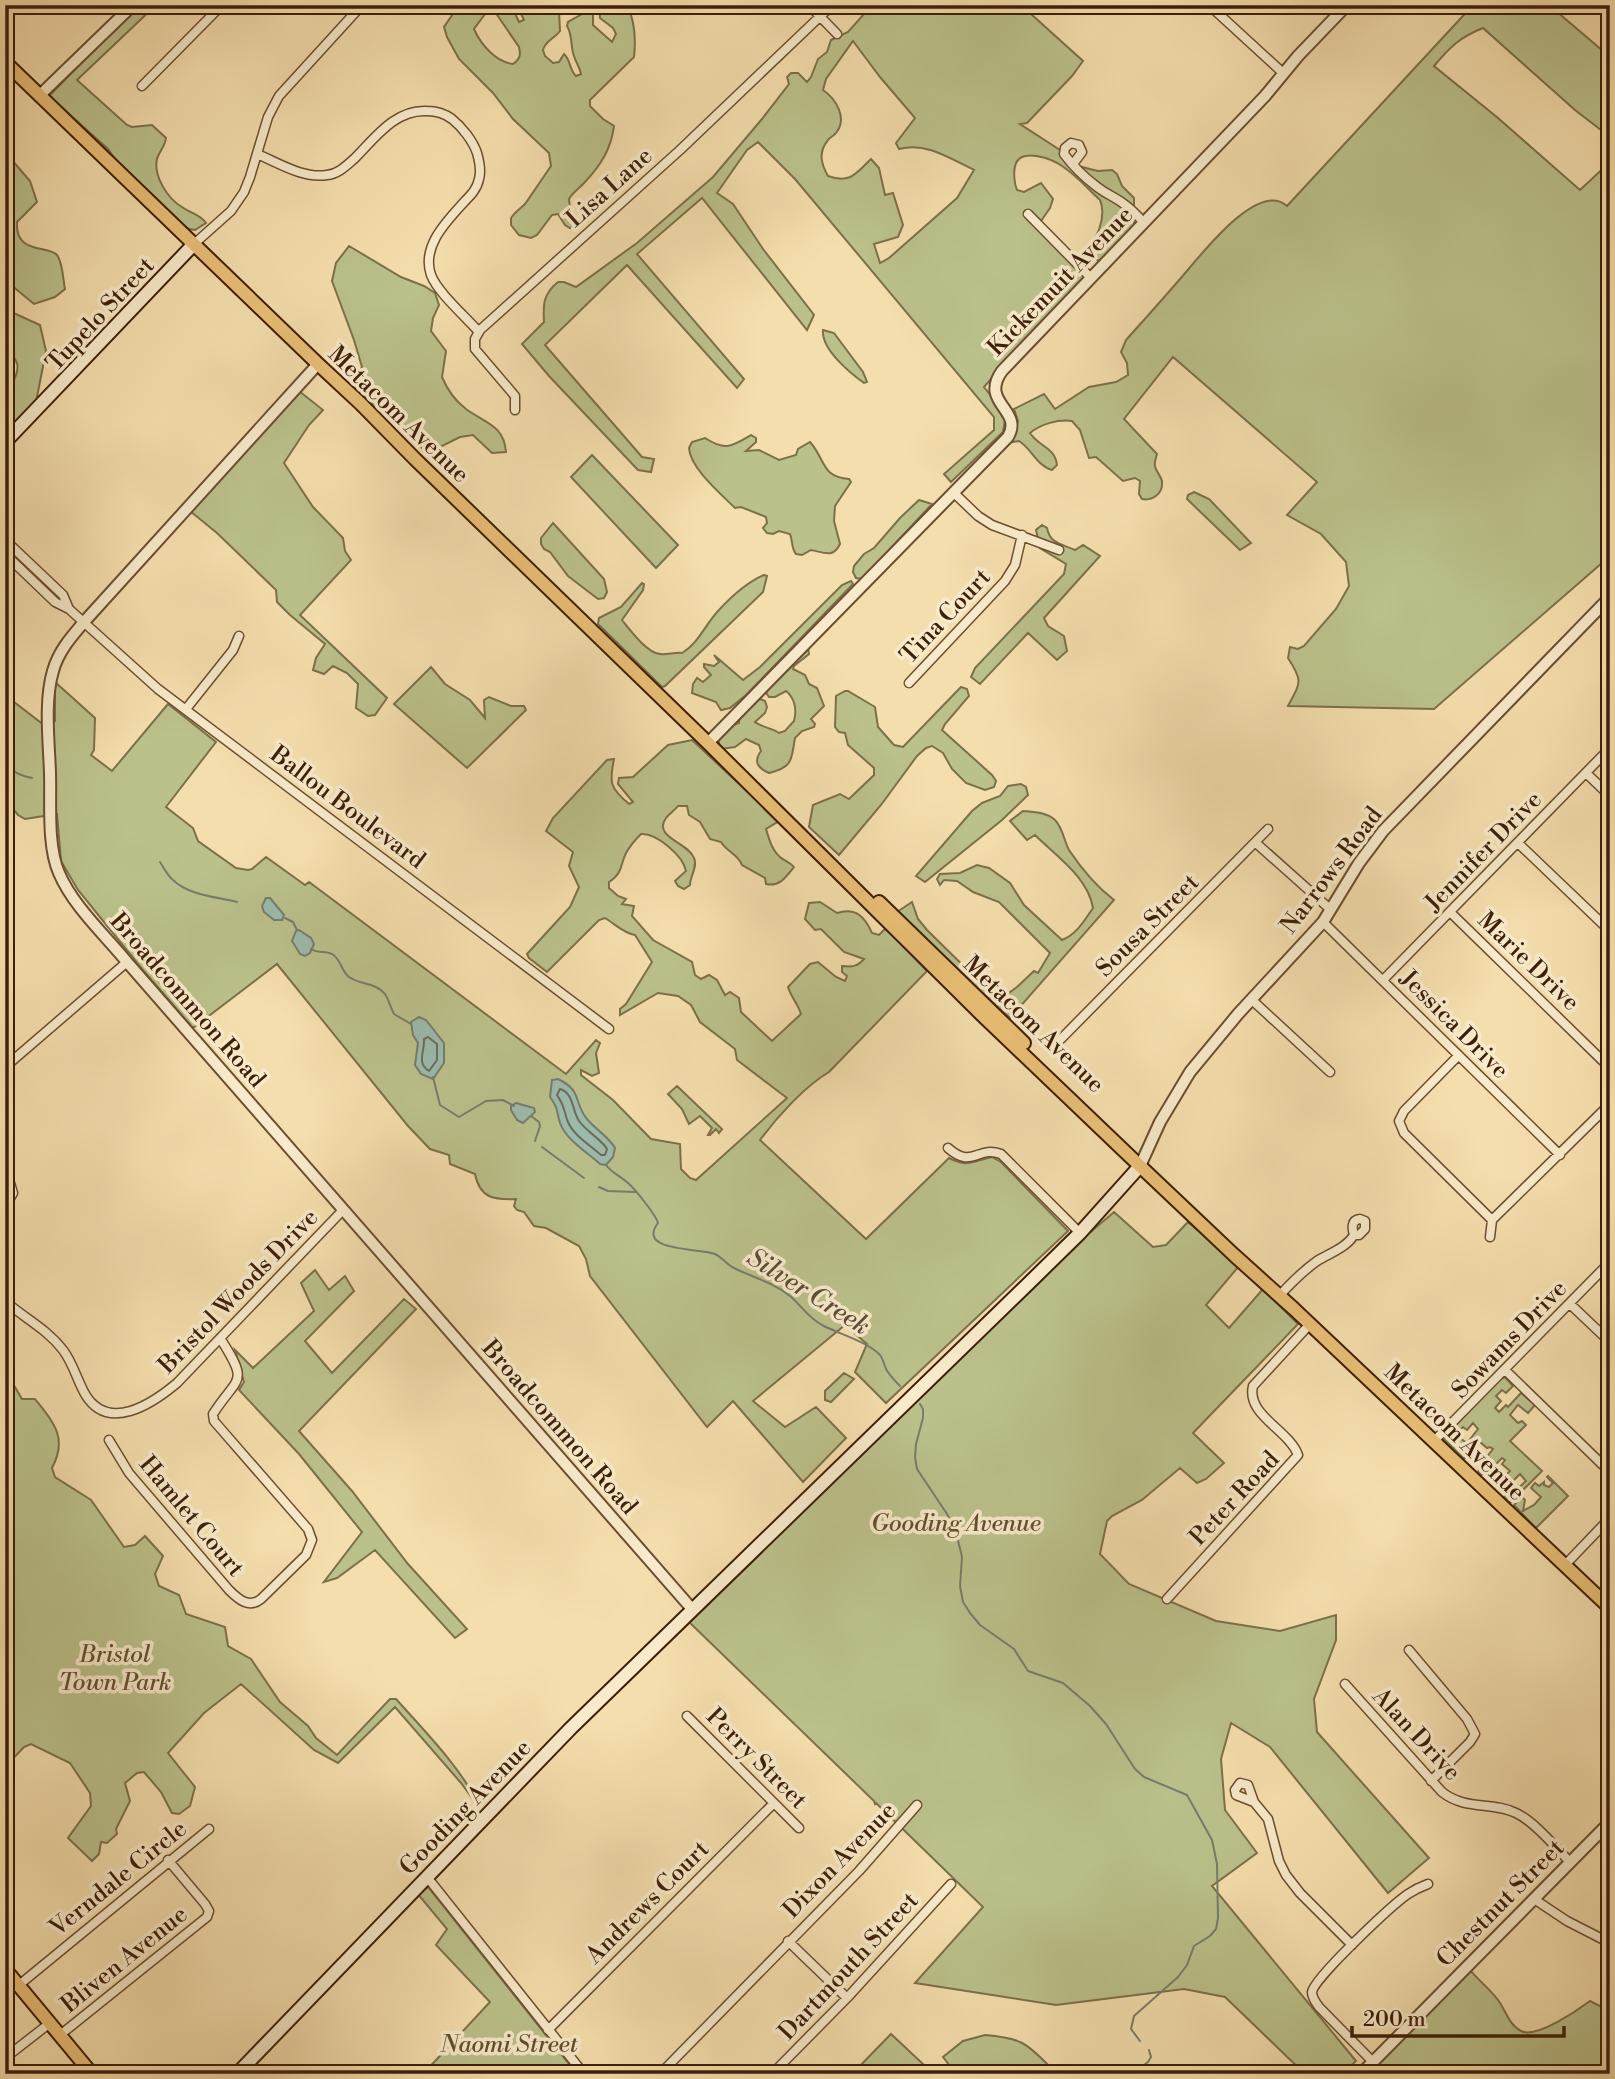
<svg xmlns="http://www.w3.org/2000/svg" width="1615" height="2079" font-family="'Libre Bodoni',serif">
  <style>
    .green { fill: #bbc18b; stroke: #7c704a; stroke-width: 2; fill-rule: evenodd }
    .water { fill: #9cbcae; stroke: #767d6c; stroke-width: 2 }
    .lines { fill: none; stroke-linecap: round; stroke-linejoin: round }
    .shore { stroke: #6c6d5b; stroke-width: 2 }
    .stream { stroke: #767d6c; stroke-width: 2 }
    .minor-casing { stroke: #6b4e31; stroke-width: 11 }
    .tertiary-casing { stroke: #6b4e31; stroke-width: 14 }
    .secondary-casing { stroke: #3d1e08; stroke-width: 16 }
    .primary-casing { stroke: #3d1e08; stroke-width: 16 }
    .minor { stroke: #f8eaca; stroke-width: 8 }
    .tertiary { stroke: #f8eaca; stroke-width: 10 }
    .secondary { stroke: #f8eaca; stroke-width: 12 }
    .primary { stroke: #eabf76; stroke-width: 12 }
    .labels { text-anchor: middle; stroke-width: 7; stroke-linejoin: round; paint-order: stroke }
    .street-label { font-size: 24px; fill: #3d1e08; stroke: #f8eaca }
    .park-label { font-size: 24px; font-style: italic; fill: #634f2f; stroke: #f8eaca }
    .water-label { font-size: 26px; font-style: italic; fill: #5a4d3a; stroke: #f8eaca }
  </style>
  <rect width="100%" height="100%" fill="#f5dead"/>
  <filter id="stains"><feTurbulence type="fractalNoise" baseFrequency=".00286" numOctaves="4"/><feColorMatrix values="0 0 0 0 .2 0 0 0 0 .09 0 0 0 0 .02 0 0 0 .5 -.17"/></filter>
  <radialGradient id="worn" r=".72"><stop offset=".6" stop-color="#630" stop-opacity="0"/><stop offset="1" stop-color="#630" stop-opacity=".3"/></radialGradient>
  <path class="green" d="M138,5h18l-79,75 50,45 5,2 20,-2 14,13c-1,9 -7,13 -9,21 -4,17 11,40 25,48 8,6 18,7 24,16l-11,7 -6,-1 -11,-7 -56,-52 -14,-21 -59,-53z
    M459,5h52l8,17 5,-2 -7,-15 39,1 3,5 1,20c-5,7 -15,10 -17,19l2,6 8,7 6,-1 5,-8c7,6 5,16 12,22l5,-2c-1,-6 -5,-11 -7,-18 -4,-11 -1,-20 -7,-30l1,-4 23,-13 2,3v13l19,17 4,-8 -3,-6 -13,-10 -1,-13h28c8,16 9,34 7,52l-44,43v6l13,13 11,7c-3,23 -13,39 -29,56 -5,6 -12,10 -16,17 0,10 6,16 6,26l-5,3 -5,-3 -7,-11 -6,1 -15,20 -6,3 -12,-3 -8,-10v-7l4,-5 10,-9 26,-38 -2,-13 -36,-34 -20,-26 -34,-34 -12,-22 -3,-10zM491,6l28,41c2,8 1,12 -6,17 -17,-2 -32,-19 -39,-35z
    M872,5h149l62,56 -11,15 -45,47 -7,1 40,26 18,16 20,5 14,-1 5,4 5,12 12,12v28l-31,35 -6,-1 -7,-11c8,-14 17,-33 10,-49 -12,-11 -24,-25 -38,-34 -10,-7 -39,-18 -46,-3 -3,7 -2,20 1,27l7,2 17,-9 12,16 -3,9 -9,13 -9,-9 -5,2 59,63 -55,56 -47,54 16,20 5,13 -2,12 -52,50 -7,-8 50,-44v-13l-199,-238 -37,-37 -11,8 -30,43 16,11 30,45 51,66 -7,15 -105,-132 -65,56 107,125 -7,9 -110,-123 -82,80 97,112 12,2 -3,13 -13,-2 -89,-94 -27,-32 22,-22c-1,-17 -1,-28 14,-40h6l12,5 61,-44 76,-66 49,-58 27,-35 -2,-7 4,-4h7l9,9 4,-5 7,-18 9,-7 4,-12 17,-8zM853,41l27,36 35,41 -19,25 3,6c28,-7 50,9 75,21l-17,28 -68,60 -9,5 -6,-19 24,-7 5,-12 -10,-32 -8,2 -6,-27 -8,-9c-15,14 -20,25 -43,17 -7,-12 -10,-24 0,-36 2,-3 6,-4 8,-7 12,-15 0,-34 -13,-43l3,-11z
    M1473,5h76l61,52v80l-35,-27 -92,-82c-23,9 -33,19 -49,38l64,52 82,72 30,-28v394l-176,153 -146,-3c13,-24 15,-25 0,-48l2,-11 8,2 6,-3 32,-37 13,-23 -3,-24 -25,-28 -34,-19 30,-33 -144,-125 -49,62 33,35c-1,4 -3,8 -2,12 1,6 7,11 7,16 1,12 -10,19 -20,17l-3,-5 1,-13 -5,-3 -12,3 -27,-24 -7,1 -9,-28 -8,-9c-14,-2 -31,3 -42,12 9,14 25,14 27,32l-5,5c-14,-3 -21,-22 -33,-29l-7,1 6,-21 -4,-12 30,-15 11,15 34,-22 27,-5 12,-7 -1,-12 -6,-11 5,-12c18,-20 36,-40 54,-61 18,-20 77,-100 107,-73z
    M5,152l25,29 7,21 -20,20c-2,33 31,23 40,33 6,8 6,25 8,34l-10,8 -21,7 -29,-24z
    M349,246l52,31 23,9 11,7 4,12 -6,13 -2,13 15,20 -4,26c5,12 12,23 24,32 19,14 38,16 40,43l-14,1 -19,-18 -13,2 -24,12h-13l-30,-27 -4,-13 -13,-1 -25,-24 11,-17 -8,-27 -22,-59 4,-18z
    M5,304l4,7 31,14 6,26 -10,51 -31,33v-52l8,-1c12,-24 -3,-22 -8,-42 -2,-11 0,-25 0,-36z
    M823,330l11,3 29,39 4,10 -3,1c-14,-10 -43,-34 -41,-53z
    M299,391l24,19 -14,15 -25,38 29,44 30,31 2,13 6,9 -51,55 87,83 -12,17 -7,1 -12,-8 2,-24 -11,-11 -14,-7 -9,8 -11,-4 3,-12 9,-14 -35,-29 -13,-13 -1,-12 -59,-57 -27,-22z
    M751,435l5,3v4l-10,9 13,-1 20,10 17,-5 2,-6 12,-7c16,18 11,35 39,37l2,3 -16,24 -1,15 6,23c-7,15 -17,8 -29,6l-9,5 -6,-1c-5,-6 -3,-13 -6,-20l-11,-3 -6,3 -6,-1 -4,-5 4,-5 -1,-6 -25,-10 -6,1c-14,-14 -45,-40 -46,-60l3,-6 13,-4c20,13 26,9 46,-3z
    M592,455l86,90 -22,23 -85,-91z
    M1194,492l15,7 42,44 -11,7 -53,-51 1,-4z
    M919,500l13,4 -70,75 -6,-1 -3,-6 1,-6 10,-12 10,-6 26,-30z
    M553,523l51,56 3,13 -3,6 -6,1 -30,-23 -18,-24 -6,-3 -3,-5v-6z
    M1042,525l5,3c3,16 15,16 28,22l8,-5 17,11 -56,62 4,8 16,10 3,15 -10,9 -29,-27 -48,51 -9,-7 4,-9 89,-94 2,-10 -26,-16 -4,-18z
    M764,575l3,1 -4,16 -98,94 -3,1 -64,-63 1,-6 22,-11 21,-24 2,1 -1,6 -21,30c8,10 25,33 38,34 7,1 15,-2 22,-1 17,-10 24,-30 37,-43 12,-13 29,-28 45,-35z
    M851,581l2,3 -107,111 -16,13 -9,2 -5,-8 -24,-9 1,-9 4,-6 6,4 8,-7 -7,-8v-3l10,2 5,-4 -5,-7 29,25 17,-13 82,-82z
    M808,648l1,6 -15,12 -1,3 12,6 4,9 8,4 7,18 -13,13 4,5 -1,3 -12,4 -7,7c-4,21 -1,29 -26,35 -11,-5 -16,-11 -8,-22l-2,-6 -13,-6 -11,8 -14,2 -3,-9 6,-12 15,-5 1,-12 12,-15 13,5 2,6 -2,6 -10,9c6,5 17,6 24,11l6,-2 9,-10c3,-11 1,-23 -8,-30l-11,6h-6l-7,-10z
    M431,667l14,17 25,16 15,18 -1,-18 5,-3 22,9h13l2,4 -59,58 -73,-64z
    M55,682l40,36 -1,32 -3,5 21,16 56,-67 48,38 -50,65 27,21 5,13 38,27 12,2 4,-1 14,-12 39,28 4,-3 257,192 30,-34 4,3 -4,10 3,20 -7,3 -11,-6v5l32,25 38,39 29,5 1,25 9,9 6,2 91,-82 -50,-38 -2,-11 -35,-27 -9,-17 -13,-9 -20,-3 -38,22v-6l6,-5 26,-42 -17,-27c-12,-2 -20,-11 -30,-17l-6,2 -52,52 -18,-14 -2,-4 43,-47 9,-20 -10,-21 4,-14 -27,-21 7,-13 54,-58 7,-1c-5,24 -4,29 15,45l4,-2 -15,-18 1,-6 14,-1 35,-32 24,-5 87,81 -13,8c3,10 6,21 14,28 4,4 10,5 14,10 -8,10 -14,20 -28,17l-1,-6 -23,-13c-4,-11 -15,-13 -21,-23l-11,-3 -10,-17 -11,-7 -2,-9h-9c-4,5 -9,8 -12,12 -14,19 23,25 28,40 4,9 -4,18 -4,27l-6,4 -6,-3 -3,-5 11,-10c-3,-15 -29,-38 -45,-37 -6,6 -11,12 -15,19 -6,12 -3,20 -17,29v6l9,8 8,3 -4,5 12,2 -2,10 21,24 39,22 3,13 6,4 8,-4 8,5 8,15 5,-3 9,6 2,14 31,29 29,-27c-3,-10 -10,-17 -13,-27l22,-23 8,-2 18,15 9,4 2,-5 -5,-4v-6c10,1 15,1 22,-7l-20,-7 -23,-23 -6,1 -10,-11 4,-16 11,-1 17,11c19,-6 28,4 35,20l7,2 7,-7 41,43 -98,101c-24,14 -52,45 -69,68l106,99 83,-81c19,10 23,3 43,-1l9,5 67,69 -182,172 -31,-31 12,-28 -22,-19 -92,76 32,26 31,-20 30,31 -43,44 -70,-81 -26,26 -117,-151 -4,-17 -7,-13 -33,-18 -12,-2 -10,-14 -7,-2 -3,-4 2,-7c-21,1 -36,0 -41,-25l-25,-10 -1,-9 -19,-6 -22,-23 -131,-162 -84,64 -51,-59 -64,-79 -17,-29 -4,-47 -32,5 -7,-4 -13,-16v-104l39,30 11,-4z
    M961,687l6,2 2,7 -24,28 -3,6 50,45 4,6 -2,6 -9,3 -19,-7 -14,-14 -9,-16 -11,-7 -6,2 -9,8 -36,49 -42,50 -30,-28 4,-22 27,-11 9,5 25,-24v-7l-26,-23 -3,-12 -6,-1 -4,-5 1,-31 9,-5h3l27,16 3,20 16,18 9,2z
    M1021,784l5,3 2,8 -26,25 -77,62 -9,-6 56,-65 10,-8 18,-7 8,-10z
    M1023,811c11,1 23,1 32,9 8,8 9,21 14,30 12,18 28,37 45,50l-104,118 -116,-104 18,-12 6,17 9,11 58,57 17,11 15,-11 17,-16 4,2 12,-20 -51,-51 -26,-10 -16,-11 -13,-1 -4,5 -3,-6 3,-5 20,-1 17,-8 12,3 21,15 14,22 38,35c15,-6 22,-19 31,-32 -5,-31 -37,-52 -58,-73l-8,5 -17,-19z
    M677,1086l45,43 -3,4 -3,-4 -6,6h-2l4,-7 -12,-12 -11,8 -7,-15 -14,-15z
    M1114,1212l39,35 13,-2 22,-23 51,44 -33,39 23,23 34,-39 35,35 -105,109 31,30 -18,16 -9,4 -17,-15 -38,32 -30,16 -5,5 -7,33 29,30 87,37 64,10 56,-16v25l-22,59 3,33 112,126 -41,35 -118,-146 -39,-24 -10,36 4,51 32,43 -45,33 144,175 -14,13h-37l-80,-77 -41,-8 -128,16 -141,-22 68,-76 -107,-104 -1,1 -1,-3 -186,-180 391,-379z
    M315,1270l14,20 16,-14 9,15 -49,50 27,32 72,-74 12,10 -117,122 53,60 56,73 59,65 -12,9 -80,-88 -38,28 -13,4 38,-50 -63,-78 -60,-64 5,-8 -9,-32 18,18 61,-57 -13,-28z
    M5,1370l17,29h13c19,24 33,39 17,69l3,9 36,23 33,47 11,-2 10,-9 18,20 -8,18 4,12 20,9 7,19 39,13 3,19 23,13 29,43 28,24 8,12 21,17 53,-56h6c24,27 71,75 82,107l-17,-23 -66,-76 -57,56 -24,-13 -73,-66 -37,29 -36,40 27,34 -5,19 -11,8 -7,-1 -11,-21 -17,-20 -7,1 -12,10 5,18 -14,28 1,5 -10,9 -6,-1 -2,12 -7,7 -24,-23 23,-32 -1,-13 -20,-30 -39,-19 -7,3 -19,20z
    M844,1373l10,6 -23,23 -6,-2v-9z
    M1505,1377l8,9 -7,7 -4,-3 -6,6 5,5 -6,7 4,4 7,-7 2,2 13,-14 14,12 -7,8 -10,-8 -8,10 8,8 4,-2 4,4 -16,16 32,30 -32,32 -6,-6 7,-7 3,2 12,-11 -6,-7 -10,10 -3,-3 -3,3 -3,-4 9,-9 -8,-7 3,-4 -3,-2 -9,9 7,8 -2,1 -10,-5 -7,4 -3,-3 3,-5 -2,-8 3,-3 3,3 8,-10 -3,-2 -3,1 -7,-6 -16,17 -20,-20 7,-7 16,11 11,-14 -5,-6 -6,7 -4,-3 -3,3 -5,-4 43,-46z
    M1548,1476l20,20 -32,32 -22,-23 8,-8 3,3 -2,11 11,-6 7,-8 -10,-9 4,-5 4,3 5,-4v3l5,2 4,-4 -6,-6z
    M428,1887l149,187h-154l67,-72 -54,-57 11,-16 -30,-36z
    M1471,1971c8,10 19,18 27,29 7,9 11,25 23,31 15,8 57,-21 69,-30l20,10v63h-242z
    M891,2034l32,30 -10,10h-61z
    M985,2035c35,3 41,7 65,32l-8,7h-86l-13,-17 20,-16z"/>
  <path class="water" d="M270,898l14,17 -2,5h-8l-10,-8 -2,-6 4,-8z
    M299,930l12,8 3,6 -4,9 -5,3 -5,-2 -8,-13 4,-10z
    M419,1017l7,3 18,23v20l-11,16 -12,-5 -6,-9 3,-22 -5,-8 -2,-13z
    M558,1079c25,12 15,23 29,40 9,11 21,17 28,29l-2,9 -7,8 -6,-1c-13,-12 -34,-24 -40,-41 -4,-13 -1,-13 -10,-26l2,-17z
    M516,1103l18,5 1,4 -12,11 -6,-3 -6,-10v-4z"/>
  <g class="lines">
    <path class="shore" d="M428,1037l9,7v16l-8,11c-13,-8 -4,-20 -5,-32z
      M560,1089c14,4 12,22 19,32 8,11 23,19 28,28l-2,6h-4c-11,-10 -27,-19 -33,-33 -5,-12 -2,-14 -11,-27z"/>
    <path class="stream" d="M5,762c6,10 16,14 27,16
      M160,862c4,6 7,13 13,18 15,15 44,17 64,22
      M285,918l8,4 4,8
      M311,949c7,5 14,1 21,5 9,5 9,17 17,23 11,8 26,5 36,17 4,6 5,13 9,20l17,10
      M433,1077l7,28 19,12 27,-16 17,-1 11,6
      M531,1116l8,6 1,4 -5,15
      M542,1147l42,31
      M606,1165c6,8 14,11 22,18 7,6 28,32 30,40 -22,29 42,25 57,31 6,3 11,9 17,13 19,10 41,15 58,29 12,10 16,20 32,29 17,9 44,16 58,30 3,4 4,9 6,14 4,7 9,12 14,17
      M599,1187l9,4 27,1
      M920,1404l3,5v9l-7,26 -1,13 2,12 30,45 9,18 6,25 -2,29 3,16 7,11 10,12 34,24 14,22 35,12 27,23 16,18 29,45 9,8 43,18 25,45 5,24 1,54 -2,11 -6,7 -16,10 -7,19 -9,12 -44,39 -3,13 9,12
      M1140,2068l8,-6 3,-5 -2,-7
      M1134,2074v-1"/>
    <defs>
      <path id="minor" d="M809,5l28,29
        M1209,5l74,68
        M142,86l80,-81
        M257,154c22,9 46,25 70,21 11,-1 19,-9 27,-16 21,-21 41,-50 73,-48 9,0 17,2 25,8 10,8 21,22 25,34 2,7 4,19 2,26 -2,10 -8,16 -14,22 -18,20 -44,45 -34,74 7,18 35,42 48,57
        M1073,164l9,-12 -3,-7 -8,-2 -6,5 -1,6c9,12 20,23 32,32 8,7 19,11 28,18 7,5 14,12 20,19
        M1028,214l63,64
        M194,244l37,-33 13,-19 6,-15 18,-60 11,-21 83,-91
        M515,410v-14l-40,-47v-10l5,-9 200,-180 152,-145
        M954,493l24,23 14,9 67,25
        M5,540l58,55 6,14 89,80 451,340
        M5,554l50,48 14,7
        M909,683l96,-102 10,-16 7,-30
        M186,709l47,-59 6,-14
        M1586,773l24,23
        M1256,843l74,66
        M1518,843l92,88
        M1450,912l160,156
        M1323,922l237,233
        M1383,980l227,-232
        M1252,1000l78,72
        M1053,1047l215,-218
        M1458,1056l-54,55 -5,10 5,12 88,87 -2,17
        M5,1067l122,-105
        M948,1148c25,22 29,-3 53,6l79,79
        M5,1177l5,6 3,10 -8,14
        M1360,1219l5,2v8l-6,6h-5c-2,-7 -3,-15 6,-16z
        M1492,1220l118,-116
        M1280,1295c11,-12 23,-24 37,-34 13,-8 29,-13 37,-26
        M5,1301c19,17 42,28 58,49 10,13 14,30 22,44 23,39 67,10 92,-11l166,-173
        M1570,1304l40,38
        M1505,1370l105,102
        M109,1440l20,33 100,117c9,9 20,19 32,9l45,-44 6,-15 -4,-11 -94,-108 -1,-7c25,-39 37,-29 7,-76
        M1434,1441l176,-179
        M1565,1565l45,-47
        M1167,1599l131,-144c-9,-25 -52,-40 -45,-69l57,-62
        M1409,1650l58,69 8,15 -5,8 -39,39
        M1345,1684l97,108c24,19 50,9 74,21 19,9 39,34 54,49
        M687,1716l112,112
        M1240,1783l8,2 6,17 -18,-7 -1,-5z
        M1254,1802l14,17 11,42 7,14 14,18 52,52
        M427,1877l157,197
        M1534,1899l33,22 43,22
        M788,1941l59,57
        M19,1985l190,-156
        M548,2030l226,-227
        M60,2035l147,-118 2,-6 -4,-7 -37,-44
        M5,2058l45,-35
        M1373,2062l-54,-55c-3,-4 -7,-9 -7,-15 2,-14 80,-87 96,-98 6,-4 12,-7 20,-10
        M660,2074l199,-203 58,-66
        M772,2074l75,-76 104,-114"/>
      <path id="tertiary" d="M40,95l93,-90
        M318,364l-234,258c-13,15 -26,30 -31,49 -9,30 -4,71 -3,102 1,29 -3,73 9,100 14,33 45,61 68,89l565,647
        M708,743l300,-306c16,-27 -29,-34 -6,-66l263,-275 33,-40 49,-51
        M1140,1166l20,-44 30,-50 48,-58 85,-92 36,-59 24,-32 227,-234
        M1361,2074l249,-252"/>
      <path id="secondary" d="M5,442l189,-198
        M237,2074l334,-346 458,-445 51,-50 60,-67"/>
      <path id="primary" d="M5,62l313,302 43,40 54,55 293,284 273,271 159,152 94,89 60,54 316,299
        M879,902l145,141
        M5,1969l87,105"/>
    </defs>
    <use href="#minor" class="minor-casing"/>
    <use href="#tertiary" class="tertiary-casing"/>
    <use href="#secondary" class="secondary-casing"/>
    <use href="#primary" class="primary-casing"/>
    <use href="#minor" class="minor"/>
    <use href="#tertiary" class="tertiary"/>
    <use href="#secondary" class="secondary"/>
    <use href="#primary" class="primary"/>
  </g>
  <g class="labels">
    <g class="street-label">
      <text transform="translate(609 187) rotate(-42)" y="8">Lisa Lane</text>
      <text transform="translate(1060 281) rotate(-46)" y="8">Kickemuit Avenue</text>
      <text transform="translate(100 314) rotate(-47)" y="8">Tupelo Street</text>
      <text transform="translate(399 414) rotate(44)" y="8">Metacom Avenue</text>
      <text transform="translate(945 616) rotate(-47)" y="8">Tina Court</text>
      <text transform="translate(348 807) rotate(37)" y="8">Ballou Boulevard</text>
      <text transform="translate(1483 851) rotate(-46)" y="8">Jennifer Drive</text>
      <text transform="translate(1331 870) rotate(-53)" y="8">Narrows Road</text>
      <text transform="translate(1147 925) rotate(-45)" y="8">Sousa Street</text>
      <text transform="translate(1529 961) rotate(44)" y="8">Marie Drive</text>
      <text transform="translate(188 1000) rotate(49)" y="8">Broadcommon Road</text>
      <text transform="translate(1034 1024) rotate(44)" y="8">Metacom Avenue</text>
      <text transform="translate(1455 1024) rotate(45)" y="8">Jessica Drive</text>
      <text transform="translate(238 1291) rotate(-46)" y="8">Bristol Woods Drive</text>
      <text transform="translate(1509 1339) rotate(-46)" y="8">Sowams Drive</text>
      <text transform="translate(560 1427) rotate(49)" y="8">Broadcommon Road</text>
      <text transform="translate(1455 1432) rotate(44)" y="8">Metacom Avenue</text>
      <text transform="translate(1234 1498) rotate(-47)" y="8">Peter Road</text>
      <text transform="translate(192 1516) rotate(50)" y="8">Hamlet Court</text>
      <text transform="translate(1417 1734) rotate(47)" y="8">Alan Drive</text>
      <text transform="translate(757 1758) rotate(45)" y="8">Perry Street</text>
      <text transform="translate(465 1807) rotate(-46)" y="8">Gooding Avenue</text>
      <text transform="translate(839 1860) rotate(-46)" y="8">Dixon Avenue</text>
      <text transform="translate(118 1878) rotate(-39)" y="8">Verndale Circle</text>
      <text transform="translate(647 1902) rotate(-45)" y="8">Andrews Court</text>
      <text transform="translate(1500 1903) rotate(-45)" y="8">Chestnut Street</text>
      <text transform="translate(124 1959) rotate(-39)" y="8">Bliven Avenue</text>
      <text transform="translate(848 1966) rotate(-47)" y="8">Dartmouth Street</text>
    </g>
    <g class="park-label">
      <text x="956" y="1531">Gooding Avenue</text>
      <text x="115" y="1662">Bristol<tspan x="115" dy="28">Town Park</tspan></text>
      <text x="509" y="2052">Naomi Street</text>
    </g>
    <g class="water-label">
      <text transform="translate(809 1291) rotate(32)" y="9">Silver Creek</text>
    </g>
  </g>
  <rect width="1615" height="2079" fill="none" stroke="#f5dead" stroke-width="28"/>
  <rect x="7" y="7" width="1601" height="2065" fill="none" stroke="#3d1e08" stroke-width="3.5"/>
  <rect x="14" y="14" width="1587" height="2051" fill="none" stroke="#3d1e08" stroke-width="2"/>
  <path d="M1352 2026v10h212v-10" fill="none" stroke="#3d1e08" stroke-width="3.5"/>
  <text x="1363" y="2026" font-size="21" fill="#3d1e08" stroke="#f8eaca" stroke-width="5" paint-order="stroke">200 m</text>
  <rect width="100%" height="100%" filter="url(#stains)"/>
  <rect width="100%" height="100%" fill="url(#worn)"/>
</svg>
